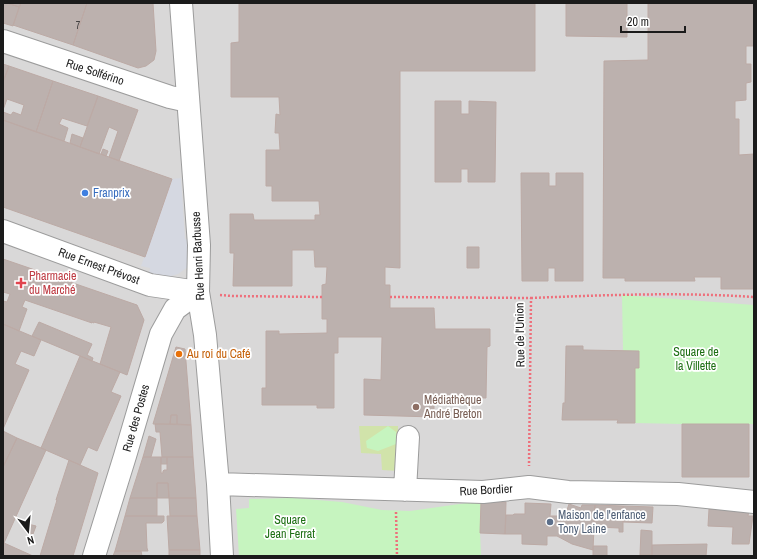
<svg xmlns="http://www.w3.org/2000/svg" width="757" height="559" font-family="'Archivo Narrow',sans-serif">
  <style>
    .residential { fill: #d9d8d8 }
    .grass { fill: #d1e3aa }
    .park { fill: #c6f4bf }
    .plaza { fill: #d5d8e1 }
    .building { fill: #bcb1ae; stroke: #bcaaa5 }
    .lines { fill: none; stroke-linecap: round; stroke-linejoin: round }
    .minor-casing { stroke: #9c9c9c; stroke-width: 24 }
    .path { stroke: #ee6f7b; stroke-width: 2.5; stroke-dasharray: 2 2; stroke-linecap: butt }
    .minor { stroke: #fff; stroke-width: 22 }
    .shop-dot { fill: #3f7fe0; stroke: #fff; stroke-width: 1.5 }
    .health-dot { fill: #e0444e; stroke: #fff; stroke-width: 1.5 }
    .food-dot { fill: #e8710a; stroke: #fff; stroke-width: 1.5 }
    .education-dot { fill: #8d6e63; stroke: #fff; stroke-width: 1.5 }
    .service-dot { fill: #5c6f8a; stroke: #fff; stroke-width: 1.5 }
    .labels { text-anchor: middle; stroke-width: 3.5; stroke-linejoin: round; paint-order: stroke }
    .number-label { font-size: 10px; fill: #434040 }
    .street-label { font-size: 12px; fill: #1b1b1b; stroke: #fff }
    .shop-label { font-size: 12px; fill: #366cbe; stroke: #fff; text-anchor: start }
    .health-label { font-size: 12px; fill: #be3a42; stroke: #fff; text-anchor: start }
    .park-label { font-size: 12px; fill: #1d6f13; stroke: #fff }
    .food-label { font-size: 12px; fill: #c56008; stroke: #fff; text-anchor: start }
    .education-label { font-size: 12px; fill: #785e54; stroke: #fff; text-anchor: start }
    .service-label { font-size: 12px; fill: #4e5e75; stroke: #fff; text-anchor: start }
  </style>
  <rect width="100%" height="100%" fill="#ece6e1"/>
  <path class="residential" d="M3,3h751v553h-751z"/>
  <path class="grass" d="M359,426h39l1,45 -17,-1 -1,-16 -20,-1z"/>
  <path class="park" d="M622,295l132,10v119h-72l-47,-1v-55h4v-17h-16z
    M388,426l8,6v12l-18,7 -11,-3 -1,-7z
    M293,498l49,4 40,8 28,1 71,-10 -1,32 1,23h-242l-3,-47 13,-1v-9z"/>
  <path class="plaza" d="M181,178l4,61h7l-4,28 -10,7 -14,4h-16l2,-10 -9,-2 31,-87z"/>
  <path class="building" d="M3,3h4l12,4 -6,19 -10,-3z
    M7,3h14l-2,4z
    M21,3h66l-14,42 -60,-20z
    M87,3h66l3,48 -2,9 -8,6 -8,2 -65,-23z
    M239,3h296v68h-135v197l-15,-1v18h5v23h44l1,21h55v17l-3,1 -1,51 -52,-1v20l-70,-2v-36l17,1 1,-43h-44v16h-4v55h-17v-3h-55v-17h4v-57h13v3l48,-1v-14h-5v-34l4,-1 1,-17h-12l-1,-17h-22v36h-59l1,-33h-4v-39h23l1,6h61v-5h5l-1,-14h-47v-15h-6v-36h14l-1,-17h-4l1,-19 4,1 -1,-18h-48v-54l8,-1z
    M566,3h61v34l-61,-1z
    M648,3h106v43h-8v18h5v18l-5,1v17l-11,1v18h4v36l15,-1v135h-33v-12h-27l1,4h-70v-3h-22l1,-217 44,-1z
    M3,64l6,2 -6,16z
    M9,66l44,15 -17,51 -33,-12v-8l8,3 2,-3 8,3 3,-10 -17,-6 -4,11v-28z
    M53,81l45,15 -11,30 -25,-8 -3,6 9,4 -4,13 -28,-9z
    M98,96l40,14 -19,51 -10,-4 9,-26 -9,-4 -10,27 -19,-7z
    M435,101h26v13h8v-13l27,1 -1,80h-27v-13h-7v13h-26z
    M3,120l169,59 -27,78 -142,-50z
    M72,134l11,4 -3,9 -10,-4z
    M103,149l5,2 -2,5 -5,-2z
    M521,173h28v13h7v-13h27v108h-28v-13h-7v13h-26z
    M467,247h12v21h-12z
    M3,259l134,46 7,15 -17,55 -27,-11 11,-37 -17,-5v1l-2,-1v1l-67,-23 -3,7 5,2 -8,22 -16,-7v-23l4,1 3,-8 -7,-2z
    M39,322l53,22 -5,11 6,3 -1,3 -60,-25z
    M3,324l38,16 -7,16 -13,-5 -6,13 14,6 -26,59z
    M566,346h17v4l56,1v17h-4v55h-18l1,-3h-56l1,-17h2z
    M176,347l9,2 6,76 -14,-1v-9h-6l-1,9h-17z
    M80,356l40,16 -9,20 10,4 -24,55 -9,-4 -8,18 -39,-17z
    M171,415h6v9h-7z
    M155,424l36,1 2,32h-31l-2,-25h-4z
    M682,424h67v53h-67z
    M3,431l14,7 -14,29z
    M149,436l7,3 -5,18h-8z
    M17,438l29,12 -42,93 29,13h-30v-89z
    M143,457h18v16h2v-2l1,-1h3v-13h26l3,41h-27l-1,-15h-11v15h-27z
    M161,457h6v7h-6z
    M69,460l29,13 -25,83h-33l17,-56h-1z
    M157,483h11l1,15h-12z
    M130,498h27v18h-32z
    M169,498h27l1,18h-27z
    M481,501l25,1 -1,32 -25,-1z
    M525,503l26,1 -1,12h15l4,-12 12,4 1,-3h13l-2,45 -21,-6 -15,-8h-10v9l-25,-1v-10h-17l1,-19h7l1,-1h11z
    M595,505l28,1v26h-4v-4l-21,-1v2h-4z
    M623,506l30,1 -1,16 -29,-1z
    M709,509l40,1 -1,6h5l-4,28h-17l1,-17 -25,-1z
    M125,516h39v5l-2,2h-16l1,25 1,3h-33z
    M167,516h30l3,34h-31z
    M28,524l8,2 -3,8 -8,-3z
    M641,530l11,1v24h-12z
    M707,544l-1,12h-54v-11z
    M593,546h14v10h-14z
    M169,550h31v6h-31z
    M115,551h26l1,5h-29z"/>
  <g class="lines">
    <defs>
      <path id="minor" d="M181,3l18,242 -1,47 7,43 13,149 4,72
        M3,41l167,56 18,4
        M3,231l147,54 48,7
        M218,484l265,8 46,-5 39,5 110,2 76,8
        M405,490l3,-53
        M94,556l31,-100 36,-122 14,-25 23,-17"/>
    </defs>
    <use href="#minor" class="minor-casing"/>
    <path class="path" d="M220,295l12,1 90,1
      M390,297l141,1 -2,168
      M531,298c74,-3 149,-6 223,-1
      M396,512l1,44"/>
    <use href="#minor" class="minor"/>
  </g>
  <circle class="shop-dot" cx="85" cy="193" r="4"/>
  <path class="health-dot" d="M19 277h4v4h4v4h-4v4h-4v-4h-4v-4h4z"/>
  <circle class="food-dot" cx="179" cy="354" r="4"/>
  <circle class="education-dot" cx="416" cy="407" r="4"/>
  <circle class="service-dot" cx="550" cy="522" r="4"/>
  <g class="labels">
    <g class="number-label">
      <text x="78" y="29">7</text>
    </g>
    <g class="street-label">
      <text transform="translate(95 72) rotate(18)" y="4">Rue Solférino</text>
      <text transform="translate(198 256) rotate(-93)" y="4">Rue Henri Barbusse</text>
      <text transform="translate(99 266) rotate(20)" y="4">Rue Ernest Prévost</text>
      <text transform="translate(520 335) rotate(-91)" y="4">Rue de l'Union</text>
      <text transform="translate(136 418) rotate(-74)" y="4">Rue des Postes</text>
      <text transform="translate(486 490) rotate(-3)" y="4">Rue Bordier</text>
    </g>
    <g class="shop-label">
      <text x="93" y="197">Franprix</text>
    </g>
    <g class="health-label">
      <text x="29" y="280">Pharmacie<tspan x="29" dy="14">du Marché</tspan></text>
    </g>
    <g class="park-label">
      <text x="696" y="356">Square de<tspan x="696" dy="14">la Villette</tspan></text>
      <text x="290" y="524">Square<tspan x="290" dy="14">Jean Ferrat</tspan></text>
    </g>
    <g class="food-label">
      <text x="187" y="358">Au roi du Café</text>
    </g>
    <g class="education-label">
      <text x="424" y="404">Médiathèque<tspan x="424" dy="14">André Breton</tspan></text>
    </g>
    <g class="service-label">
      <text x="558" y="519">Maison de l'enfance<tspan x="558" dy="14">Tony Laine</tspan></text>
    </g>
  </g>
  <rect width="757" height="559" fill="none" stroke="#1b1b1b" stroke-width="8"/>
  <g transform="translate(28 531) rotate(164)" stroke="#ffffff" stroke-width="3" paint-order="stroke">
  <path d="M0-3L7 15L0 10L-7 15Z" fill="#1b1b1b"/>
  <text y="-6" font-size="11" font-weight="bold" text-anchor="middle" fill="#1b1b1b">N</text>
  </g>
  <path d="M621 26v6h64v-6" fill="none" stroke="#1b1b1b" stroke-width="2"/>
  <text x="627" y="26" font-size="12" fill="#1b1b1b" stroke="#ffffff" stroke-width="3" paint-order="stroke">20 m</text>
</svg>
